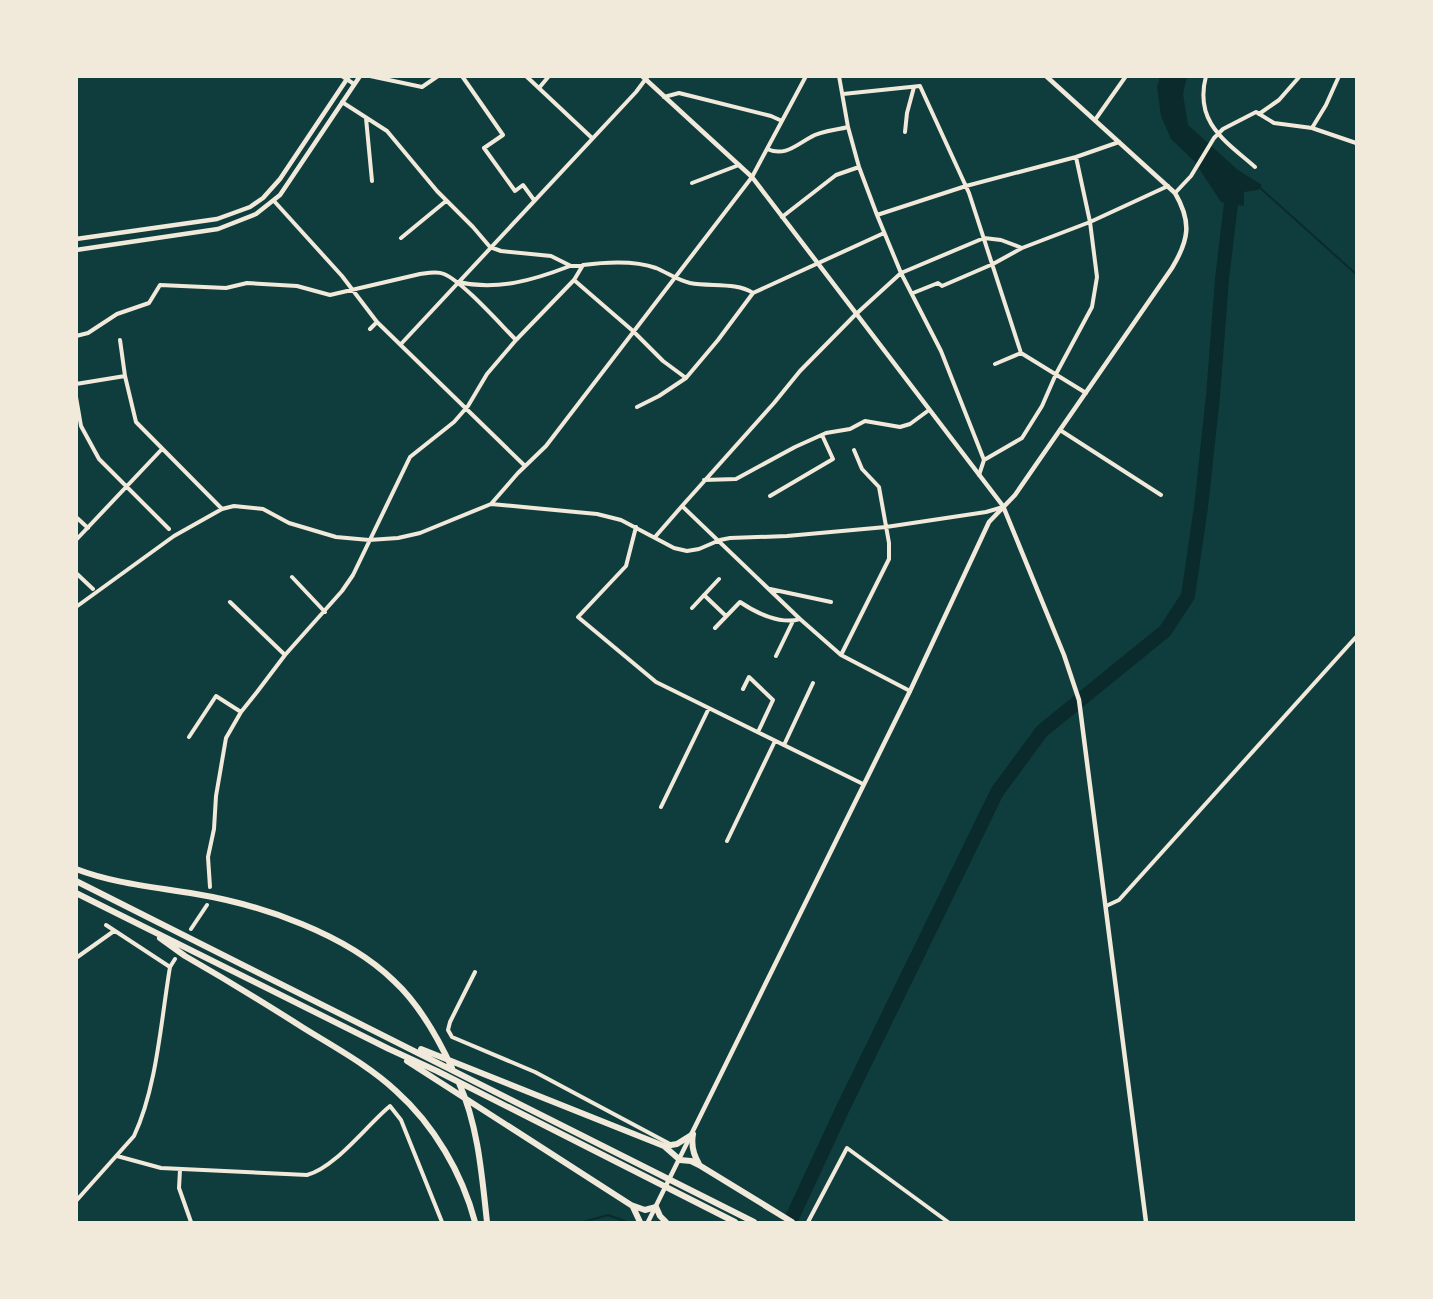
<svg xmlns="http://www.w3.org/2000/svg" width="1433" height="1299" font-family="'PT Serif',serif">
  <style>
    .water { fill: #0a2a2b }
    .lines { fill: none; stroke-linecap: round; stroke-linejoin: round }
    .stream { stroke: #0a2a2b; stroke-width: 2 }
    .river { stroke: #0a2a2b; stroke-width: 14 }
    .minor { stroke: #f1e9da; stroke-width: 4 }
    .tertiary { stroke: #f1e9da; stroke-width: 4.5 }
    .trunk { stroke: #f1e9da; stroke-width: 6 }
  </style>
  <rect width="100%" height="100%" fill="#0f3d3e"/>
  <path class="water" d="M1160,77h27l-4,17 5,31 50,45 24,15 -4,5 -14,2v14l-23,-4 -27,-41 -23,-22 -10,-23 -4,-30z"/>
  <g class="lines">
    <path class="stream" d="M1258,186l98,88
      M583,1222l25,-7 19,7"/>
    <path class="river" d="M790,1222l52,-112 155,-318 45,-61 123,-100 23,-35 13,-89 12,-111 9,-117 11,-92"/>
    <path class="minor" d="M342,76l12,8
      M370,76l52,11 16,-11
      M462,76l41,59 -19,13 31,43 8,-6 11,15
      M526,76l66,62
      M839,76l9,51 11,40 18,48 24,58 40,78 43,109 -5,15
      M1206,76c-12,46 18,64 49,91
      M539,88l10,-12
      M843,94l77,-8 49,107 52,160 -26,11
      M664,97l15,-4 92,23 11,5
      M342,102l45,29 50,60 36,36 17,20 11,4 50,5 20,10h11
      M1259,114l20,-14 21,-24
      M366,118l6,63
      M1095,120l31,-44
      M1312,128l14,-23 13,-29
      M905,132l2,-19 7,-26
      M767,149c18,8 29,-4 44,-12 9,-6 26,-7 37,-10
      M692,183l47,-18
      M1175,193l16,-17 23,-38 9,-9 33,-17 18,11 38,5 44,15
      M274,201l68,75 35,46 148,144
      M877,215l89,-29 110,-29 43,-15
      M782,217l54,-42 23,-8
      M401,238l45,-37
      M574,280l59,51 30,30 23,17
      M458,282c39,9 76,-2 112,-16
      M913,293l25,-10 4,3 51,-22 29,-16 68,-26 78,-36
      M370,329l7,-7
      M76,336l12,-3 29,-19 32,-11 11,-18 66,3 21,-5 50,3 33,9 90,-21c8,-1 17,-3 24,0 19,8 56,50 72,66
      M120,340l5,36 11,46 86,87
      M401,344l235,-252 12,-16
      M1021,353l65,40
      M76,384l49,-8
      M76,397l5,29 18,33 70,70
      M637,407l22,-11 27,-18 32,-38 35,-47 131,-60
      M1060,430l101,65
      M984,460l38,-22 20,-32 14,-32 36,-67 5,-30 -7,-55 -14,-65
      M704,480l32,-1 59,-32 31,-14 24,-4 15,-8 35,6 10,-3 19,-14
      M770,496l63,-37 -11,-24
      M491,504l27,-31 28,-27 206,-269 54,-101
      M682,506l92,-103 26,-32 55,-56 46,-42 83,-35 17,2 21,8
      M76,517l12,11
      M636,527l-10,39 -48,51 78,65 207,102
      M655,537l27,-31 118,113 41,36 69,36
      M76,540l86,-91
      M76,573l17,16
      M292,577l33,35
      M770,589l61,13
      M704,595l22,21
      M230,602l55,53
      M76,607l98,-71 48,-27 12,-3 29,3 26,14 47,14 33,3 29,-2 22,-5 71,-29 106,10 24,6 53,28 13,3 12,-2 21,-9 10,-2 57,-2 99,-9 100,-15 17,-5
      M692,608l27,-29
      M715,628l25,-26c16,11 41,23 60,17
      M841,655l48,-96v-16l-10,-56 -17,-18 -8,-19
      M776,656l17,-35
      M743,689l6,-12 24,23 -15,32
      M189,737l27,-41 25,16
      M784,745l29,-62
      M661,807l48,-99
      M727,841l48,-100
      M210,887l-2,-30 6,-28 2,-33 10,-58 15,-26 16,-20 28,-37 57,-64 11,-16 57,-118 44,-35 14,-16 19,-32 29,-34 58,-60 9,-15c23,-3 51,-5 73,3 12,5 21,12 34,15 21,4 46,-1 63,10
      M1106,906l13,-6 237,-263
      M106,925l64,42
      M191,929l16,-24
      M76,958l38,-27
      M475,972l-25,50 -2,8 4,7 83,35 135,72
      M117,1156l44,12 146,7c28,-7 60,-50 83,-69l11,14 41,102
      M180,1170l-1,18 12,34
      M76,1201l58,-65c23,-49 27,-116 36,-169l5,-8
      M808,1222l39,-74 101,74"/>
    <path class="tertiary" d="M642,76l110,101 251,329 61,149 15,45 67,522
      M76,239l141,-20 33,-12 13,-9 17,-19 69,-103
      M76,250l142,-21 38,-15 24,-19 80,-119
      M648,1222l262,-531 79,-169 26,-27 157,-227c17,-28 20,-46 3,-75l-129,-117"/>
    <path class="trunk" d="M76,869c39,15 80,18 120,25 66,11 150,40 198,87 25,23 44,57 58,87
      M76,881l678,341
      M76,893l313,156 48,22 298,151
      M160,938l25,18c40,23 78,46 117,71 32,20 66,38 94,64 38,34 66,82 79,131
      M421,1049l243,97 16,14 11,1 8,4 93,57
      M407,1061l224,144 14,5 11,-3 4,9 6,6
      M459,1083c19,42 23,93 28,139
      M693,1134c-2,11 0,20 6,30
      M665,1146l12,-2 16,-10
      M633,1207l7,15"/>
  </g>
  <rect width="1433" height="1299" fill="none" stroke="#f1e9da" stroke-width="156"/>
</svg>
